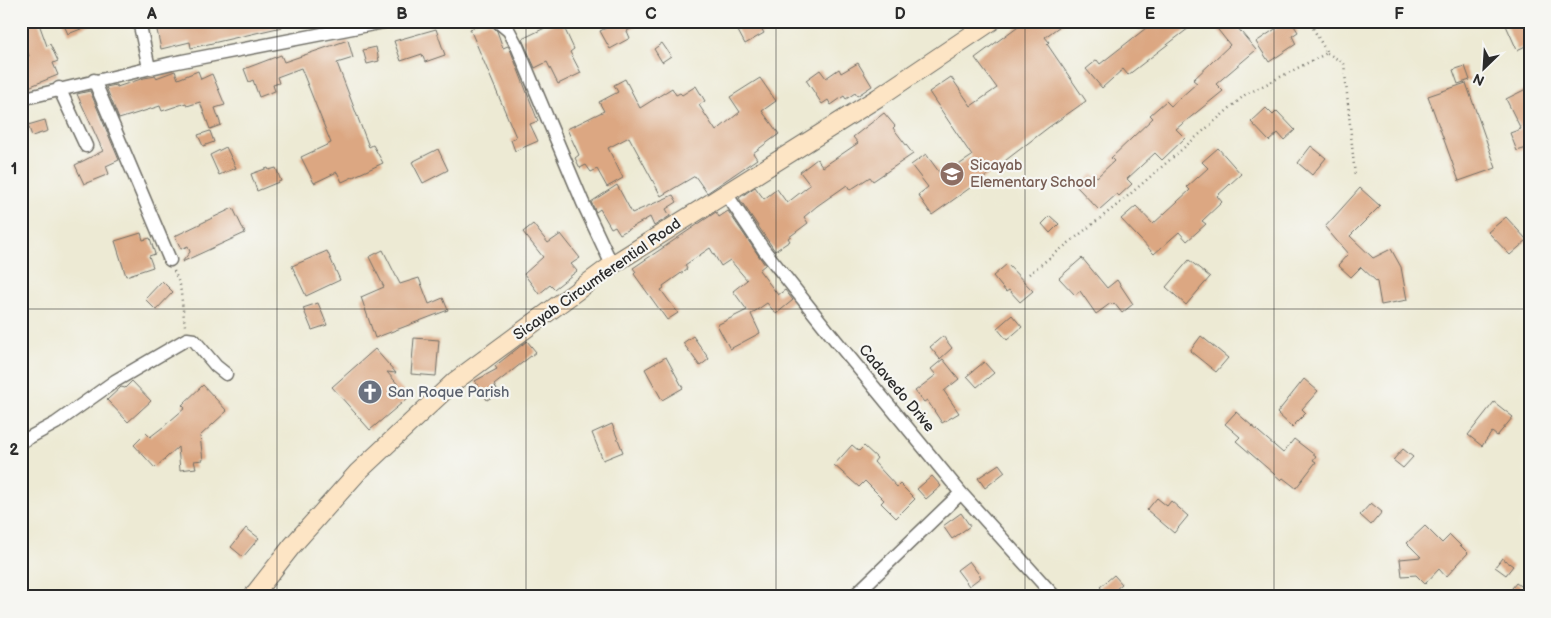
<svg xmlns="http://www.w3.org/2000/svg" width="1551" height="618" font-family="'Balsamiq Sans',sans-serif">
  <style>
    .building { fill: #dca782 }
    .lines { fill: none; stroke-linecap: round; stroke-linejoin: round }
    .lane-casing { stroke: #6f6e66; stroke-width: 9 }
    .street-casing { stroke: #6f6e66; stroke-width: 15 }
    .secondary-casing { stroke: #6f6e66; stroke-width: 20 }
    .path { stroke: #6f6e66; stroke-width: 2.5; stroke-dasharray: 1 4; stroke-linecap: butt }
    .lane { stroke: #fff; stroke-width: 6 }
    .street { stroke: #fff; stroke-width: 12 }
    .secondary { stroke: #fde5c5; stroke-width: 18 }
    .grid { fill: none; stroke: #2b2b2b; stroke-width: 1; stroke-opacity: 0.55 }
    .labels { text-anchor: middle; stroke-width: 4.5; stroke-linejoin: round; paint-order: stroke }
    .education-label { font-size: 15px; fill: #785e54; stroke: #f6f6f2; text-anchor: start }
    .street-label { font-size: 15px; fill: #2b2b2b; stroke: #f6f6f2 }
    .worship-label { font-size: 15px; fill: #5b616d; stroke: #f6f6f2; text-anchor: start }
    .neatline { fill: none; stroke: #2b2b2b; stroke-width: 2 }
    .grid-label { font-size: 16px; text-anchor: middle; font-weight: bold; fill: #2b2b2b }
  </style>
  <rect width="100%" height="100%" fill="#f6f6f2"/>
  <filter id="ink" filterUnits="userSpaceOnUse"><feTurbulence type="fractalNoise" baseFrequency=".02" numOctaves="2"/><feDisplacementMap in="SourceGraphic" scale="10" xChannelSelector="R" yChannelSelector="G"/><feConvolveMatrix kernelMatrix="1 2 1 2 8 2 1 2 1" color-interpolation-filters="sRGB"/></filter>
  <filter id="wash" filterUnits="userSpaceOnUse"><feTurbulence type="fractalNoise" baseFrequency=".0096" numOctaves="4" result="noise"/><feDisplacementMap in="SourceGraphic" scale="20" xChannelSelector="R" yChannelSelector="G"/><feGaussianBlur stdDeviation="1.12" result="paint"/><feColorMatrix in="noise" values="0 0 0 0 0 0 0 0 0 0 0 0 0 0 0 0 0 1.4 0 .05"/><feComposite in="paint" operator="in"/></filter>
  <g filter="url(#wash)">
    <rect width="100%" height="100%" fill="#edead4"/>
    <g id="blocks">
      <path class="building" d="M31,21h7l9,25 3,-2 8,17 -5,2 5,12 -37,15v-31l8,-3 -8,-21v-10z
        M62,21h37v1l-31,12z
        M155,21h21l1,5 22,-5h83v6l-91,21 -1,-6 -29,7z
        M559,21h2l13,28 -4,3 11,21 -23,11 -11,-22 -12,6 -13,-29z
        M619,21h26l-18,10 3,7 -20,11 -10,-18z
        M751,21h6l7,12 -19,11 -8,-15z
        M1025,21h42l-22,16 4,5 -2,2 39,57 -37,26 -52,40 1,1 -66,47 -14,-20 10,-8 -17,-22 15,-11 16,22 30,-20 -43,-64 22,-15 20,29 26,-18 -22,-30z
        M1155,21h43l-70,54 -5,-6 -21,19 -16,-19 11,-9 3,4z
        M1211,21h21l24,29 -40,34 7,7 -47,38 9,9 -23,22 -7,-7 -28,26 5,5 -13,12 -2,-2 -18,16 -22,-23 16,-14 4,4 17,-16 -3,-3 42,-40 -3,-3 16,-14 5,5 26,-23 -4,-3 37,-35z
        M1287,21h4l7,11 -6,4 4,8 -27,18 -13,-20z
        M1504,21h21l5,10v13l-13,6z
        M489,22l8,9 6,17 5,-2 2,3 28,72 -8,3 8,17 -23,10 -4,-11 5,-3 -46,-108z
        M436,29l9,26 -20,7 -3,-8 -21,7 -7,-20z
        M348,40l5,18 -16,5 32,84 4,-2 10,18 -41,19 -5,-10 -23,11 -13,-26 30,-14 -30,-75 -24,9 2,6 -6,2 2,6 -16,6 -6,-17 -4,2 -5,-13 37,-14 3,7z
        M662,43l9,13 -9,6 -8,-13z
        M376,47l3,14 -12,3 -4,-14z
        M858,63l14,23 -15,10 -2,-3 -9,6 -2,-3 -13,9 -3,-5 -6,4 -16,-24 14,-10 6,8 13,-9 2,4z
        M1465,66l5,14 -12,4 -5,-14z
        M175,71l3,8 20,-8 3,8 11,-5 13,31 -10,3 6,17 -11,4 -10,-27 -13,4 -1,-3 -24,8 -2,-5 -41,13 -13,-32 10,-2 1,2 27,-9 12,-2v2z
        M760,78l16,23 -14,10 17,23 -26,19 4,6 -50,34 -12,-17 -34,20 -32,-59 -21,11 15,30 -16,9 -10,-18 -6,3 -5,-7 -6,3 -5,-10 4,-3 -12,-26 37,-18 -5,-9 19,-10 -4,-7 11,-6 15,29 32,-20 4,7 4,-2 2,2 14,-9 9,15 -6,4 17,26 24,-19 -10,-15z
        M1466,83l30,85 -37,13 -31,-85z
        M1530,87v60l-13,4 -7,-18 11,-4 -15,-30z
        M90,91l29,69 -13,6 3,8 -25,10 -9,-19 28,-14 -26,-57z
        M1266,108l7,7 4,-4 18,19 -11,10 -6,-7 -9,8 -18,-19z
        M884,113l11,13 -2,2 20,26 -40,27 -3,-4 -20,13 -3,-5 -30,21 -13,11 4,6 -20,15 2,3 -15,10 -36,-53 16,-11 9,12 13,-10 10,14 23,-18 -10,-13 17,-13 6,8 35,-24 -5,-6z
        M45,120l3,11 -16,5 -4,-11z
        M210,131l4,11 -11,4 -5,-11z
        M1311,146l15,12 -14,17 -14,-12z
        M226,147l10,21 -17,7 -9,-20z
        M1218,148l23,26 -24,22 5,6 -20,19 4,3 -19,17 -8,-9 -25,22 -33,-35 15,-13 17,18 37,-34 -3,-3 21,-19 -6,-6z
        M438,149l10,21 -25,13 -11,-21z
        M268,168l1,2 7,-2 5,13 -24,10 -6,-17z
        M617,185l15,28 41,-18 4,7 -11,7 4,7 -16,10 -4,-9 -30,17 -5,-8 -4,2 -11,-19 -4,3 -5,-10z
        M1360,188l20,18 -30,30 23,22 18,-9 10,18 6,33 -26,5 -4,-23 -16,-15 -10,10 -13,-12 10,-11 -23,-27z
        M233,208l12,25 -63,29 8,-10 -2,-6 -7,3 -6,-13z
        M728,211l37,54 -6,5 19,25 7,-5 8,10 -17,14 -9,-11 -16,11 9,19 -30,16 -13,-24 30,-15 -14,-19 14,-11 -17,-20 -9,6 -11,-18 -25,17 2,4 -24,17 1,2 -3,2 17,23 -11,7 -33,-46 2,-2 -3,-4 77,-52 6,-4 3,5z
        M1050,216l9,8 -9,9 -8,-9z
        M1506,217l21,23 -17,15 -22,-23z
        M533,224l15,19 13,-9 19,24 -9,6 6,7 -23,18 -4,-4 -11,9 -15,-20 19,-17 -20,-25z
        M141,233l2,7 7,-2 5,16 -6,2 4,11 -27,9 -11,-35z
        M383,250l17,34 19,-6 10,26 14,-6 5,12 -73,28 -14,-41 23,-10 -15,-30z
        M327,251l13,29 -34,16 -14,-30z
        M1082,258l25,30 10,-8 16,24 -11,9 -8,-10 -2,2 -1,-2 -15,11 -16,-23 -5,4 -16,-17z
        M1189,260l21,17 -24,28 -20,-18z
        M1007,264l26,27 -13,11 -11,-12 -3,2 -13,-16z
        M162,281l11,11 -17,18 -11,-11z
        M318,303l9,22 -15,5 -9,-22z
        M1012,315l10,12 -15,13 -10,-12z
        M693,336l16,23 -9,7 -17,-23z
        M943,336l9,12 -12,11 -10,-12z
        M1201,336l27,22 -12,14 -26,-21z
        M414,338l25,2 -3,36 -25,-2z
        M527,341l9,11 -42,33 5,8 -12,7 -12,-19 22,-12 -2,-3z
        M375,349l21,24 -9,-1 22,25 -39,33 -38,-43z
        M666,357l17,31 -21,12 -17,-31z
        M943,359l16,20 -15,12 15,22 -17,10 -15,-23 -3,2 -9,-11 21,-16 -5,-6z
        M984,362l10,11 -17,14 -10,-11z
        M1304,379l14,12 -16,18 4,4 -14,14 -15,-14z
        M132,381l19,20 -23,21 -21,-22 14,-13 4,1z
        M203,385l24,26 -27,25 3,24 -9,1 2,7 -16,2 -2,-23 -23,21 -21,-23 12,-12 4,4 13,-10 22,-19 -3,-3z
        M1494,402l19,15 -16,19 -5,-4 -10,14 -14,-11z
        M1236,412l47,41 11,-14 22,17 -3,4 3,2 -20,26 -13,-10 -2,2 -45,-39 4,-4 -15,-13z
        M612,424l11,28 -20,8 -11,-27z
        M852,445l7,6 5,-5 13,12 -3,4 23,25 3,-3 15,15 -19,19 -15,-15 3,-3 -19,-19 -6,6 -25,-22z
        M1403,449l10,8 -10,11 -10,-8z
        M999,464l6,8 -20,16 -7,-10z
        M932,476l9,10 -15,13 -9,-10z
        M1157,498l10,8 4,-5 17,15 -14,17 -27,-23z
        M1371,503l11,9 -11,13 -11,-10z
        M961,513l9,13 -18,13 -9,-13z
        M1425,526l17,17 8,-8 18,18 -22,24 -7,-8 -14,15 -9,-9 -14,1 -2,-17 21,-2 -14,-14z
        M246,528l13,10 -16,19 -12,-10z
        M1502,558l11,8 -7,9 -11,-8z
        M969,561l12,16 -12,9 -12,-16z
        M1114,575l8,9 -14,12 -8,-9z
        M1516,583l14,10v4h-25z"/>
    </g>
  </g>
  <g filter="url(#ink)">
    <use href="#blocks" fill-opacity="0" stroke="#6f6e66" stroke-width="1"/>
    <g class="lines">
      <defs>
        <path id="lane" d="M1139,21l1,2"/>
        <path id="street" d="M139,21l10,47
          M497,21l12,10 8,15 66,157 29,62
          M94,80l76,180
          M59,88l27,58
          M21,99l151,-36 217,-42
          M725,192l39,58 64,81 133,162 94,104
          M21,442l35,-19 59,-42 72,-42 7,1 22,26 10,8
          M853,597l108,-104"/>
        <path id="secondary" d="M252,597l40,-51 66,-74 97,-91 157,-116 267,-168 113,-76"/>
      </defs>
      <use href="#lane" class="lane-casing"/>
      <use href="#street" class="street-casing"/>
      <use href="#secondary" class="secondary-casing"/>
      <path class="path" d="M1327,53l17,10 11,113
        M174,271l6,14 5,41
        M1029,274l92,-72 124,-107 82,-42 -18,-32"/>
      <use href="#lane" class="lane"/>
      <use href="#street" class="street"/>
      <use href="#secondary" class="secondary"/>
    </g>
  </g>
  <path class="grid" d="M277,21v576M526,21v576M776,21v576M1025,21v576M1274,21v576M21,309h1509"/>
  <defs>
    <symbol id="school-disc" viewBox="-11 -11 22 22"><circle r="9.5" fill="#8d6e63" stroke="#f6f6f2"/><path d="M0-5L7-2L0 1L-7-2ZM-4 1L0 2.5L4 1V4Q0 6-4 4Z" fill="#fff"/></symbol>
    <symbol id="church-disc" viewBox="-11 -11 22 22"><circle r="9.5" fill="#6b7280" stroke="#f6f6f2"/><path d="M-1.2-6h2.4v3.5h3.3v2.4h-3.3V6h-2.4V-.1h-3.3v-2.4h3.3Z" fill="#fff"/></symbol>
  </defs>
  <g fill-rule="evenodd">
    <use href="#school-disc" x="938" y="160" width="28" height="28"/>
    <use href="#church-disc" x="356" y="378" width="28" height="28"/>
  </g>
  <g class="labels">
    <g class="education-label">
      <text x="970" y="170">Sicayab<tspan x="970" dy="17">Elementary School</tspan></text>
    </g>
    <g class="street-label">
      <text transform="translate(597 279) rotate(-35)" y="5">Sicayab Circumferential Road</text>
      <text transform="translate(897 388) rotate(50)" y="5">Cadavedo Drive</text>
    </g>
    <g class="worship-label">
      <text x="388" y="397">San Roque Parish</text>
    </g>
  </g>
  <rect width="1551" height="618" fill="none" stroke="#f6f6f2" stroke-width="55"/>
  <g transform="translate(1484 68) rotate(205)" stroke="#f6f6f2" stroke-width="4" paint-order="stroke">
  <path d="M0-4L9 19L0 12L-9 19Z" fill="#2b2b2b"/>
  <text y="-8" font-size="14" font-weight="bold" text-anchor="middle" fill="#2b2b2b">N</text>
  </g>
  <rect x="28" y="28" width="1496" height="562" class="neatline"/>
  <g class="grid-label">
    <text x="152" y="19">A</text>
    <text x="402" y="19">B</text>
    <text x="651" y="19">C</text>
    <text x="900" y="19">D</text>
    <text x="1150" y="19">E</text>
    <text x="1399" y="19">F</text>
    <text x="14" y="174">1</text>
    <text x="14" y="455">2</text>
  </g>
</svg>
